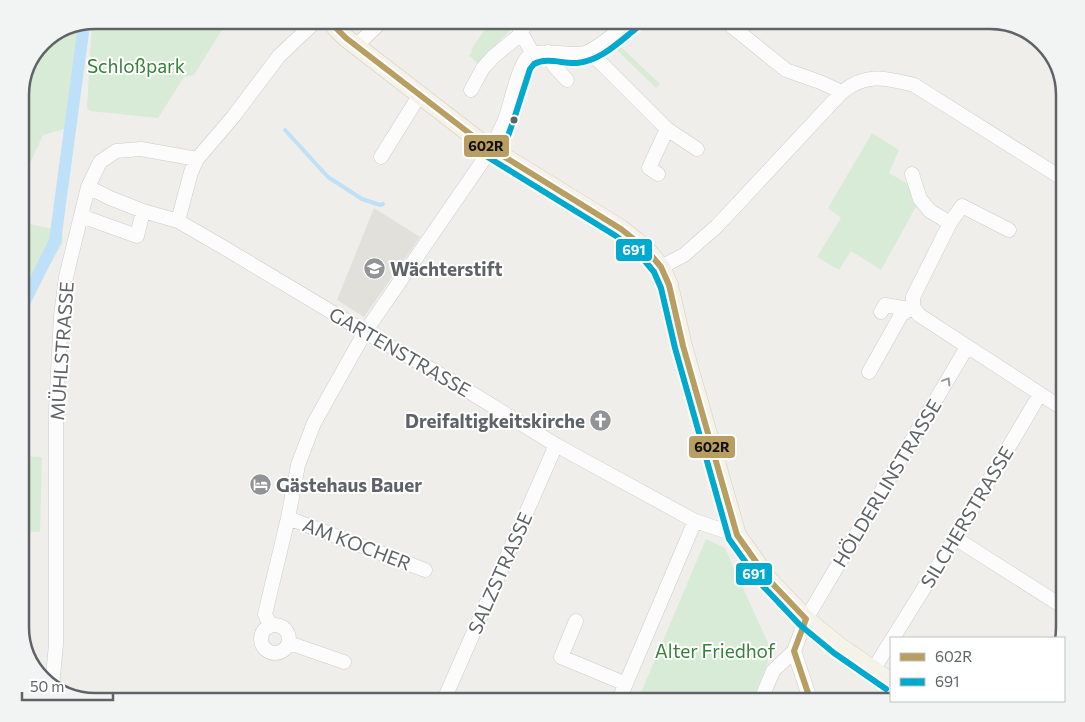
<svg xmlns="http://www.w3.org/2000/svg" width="1085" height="722" font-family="Commissioner,sans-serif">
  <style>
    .education { fill: #e2e0da }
    .green { fill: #d8ebd6 }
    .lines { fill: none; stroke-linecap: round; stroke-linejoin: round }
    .stream { stroke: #bfe0f9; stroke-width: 4 }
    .canal { stroke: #bfe0f9; stroke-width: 12 }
    .minor-casing { stroke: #cbcccc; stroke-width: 15 }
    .major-casing { stroke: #d7ceb8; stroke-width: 19 }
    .minor { stroke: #fdfcfc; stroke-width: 14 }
    .major { stroke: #f4f2e9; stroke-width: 18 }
    .bus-1-casing { stroke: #fff; stroke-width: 10 }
    .bus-2-casing { stroke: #fff; stroke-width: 10 }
    .bus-1 { stroke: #b89e61; stroke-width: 6 }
    .bus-2 { stroke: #00a9ce; stroke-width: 6 }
    .oneway { stroke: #96999c }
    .bus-dot { fill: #5f6368; stroke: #fff; stroke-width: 2 }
    .labels { text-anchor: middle; stroke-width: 4; stroke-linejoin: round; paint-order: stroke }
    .park-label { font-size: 19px; fill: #348238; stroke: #fff }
    .poi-label { font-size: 19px; font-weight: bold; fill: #5f6368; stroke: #fff; text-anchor: start }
    .street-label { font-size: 19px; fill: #5f6368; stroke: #fff }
    .rim { fill: none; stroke: #5f6368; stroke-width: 2.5 }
    .line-badge { stroke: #fff; stroke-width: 2 }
    .badge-label { font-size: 14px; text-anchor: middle; font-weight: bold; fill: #fff }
    .pale-badge-label { font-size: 14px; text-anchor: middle; font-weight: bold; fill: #111 }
  </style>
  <rect width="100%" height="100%" fill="#efeeea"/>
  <path class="education" d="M374,208l46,29 -56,80 -27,-17z"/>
  <path class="green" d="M95,20h133l-34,55 -10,2 -26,41 -68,-7 -3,-3 5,-87z
    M491,20h14l6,9 -33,35 -8,-8 -2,1 4,-5 -1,-2z
    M80,26l-9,101 -28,8 -23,50v-94l22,-49z
    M620,46l40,38 -4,4 -39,-38z
    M872,133l27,17 -10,23 22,13 6,19 -36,65 -30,-19 -12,19 -22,-13 24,-39 -13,-10z
    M20,222l42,9 1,12 -34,55 -9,19z
    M20,456l22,1 -2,75 -20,-1z
    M706,539l19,9 47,104 -20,50h-115z"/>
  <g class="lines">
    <path class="stream" d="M285,130l43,47 34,22 18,6 3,-1"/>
    <path class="canal" d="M20,317l3,-12 32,-64 29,-216"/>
    <defs>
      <path id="minor" d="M531,20l-11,11 13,23
        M724,20l62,50 34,12 22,10
        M356,46l27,-26
        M548,52l6,14 13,14
        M590,52l77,77 30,20
        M471,90l12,-22 10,-11 29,-24
        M381,157l38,-61
        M658,174l-9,-6 18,-39
        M912,174l8,25 10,12 20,12
        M88,187l22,11 33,13 35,10 50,29 137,82 87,49 104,64 139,76 42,14
        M81,216l56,20 6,-25
        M178,221l13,-49 6,-13
        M661,267l23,-12 33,-29 125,-134c25,-20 44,-14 72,-7l151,95
        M913,307l6,8 146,95
        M913,307v-10l37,-74 12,-17 47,24
        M881,312l4,-7 24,4
        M869,372l32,-57 12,-8
        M288,518l137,52
        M955,538l110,70
        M576,621l-15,36 65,27
        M261 639a14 14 0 1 1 28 0a14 14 0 1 1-28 0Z
        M270,625l-5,-11 23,-96 10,-53 16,-42 51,-91 126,-183c6,-12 12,-23 16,-35 4,-13 12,-49 21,-57 12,-10 42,0 57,-4 11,-3 37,-25 47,-33
        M893,638l62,-100 85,-144
        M289,643l55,19
        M873,670l18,-29
        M52,688l4,-44v-234l5,-94 5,-39 22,-90 12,-25 16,-11 25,-2 56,10 36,-42 46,-61 38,-36
        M443,702l113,-257
        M618,702l77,-181
        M760,702l13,-31 21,-20
        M811,702l-17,-51 12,-32 161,-272"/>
      <path id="major" d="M331,20l5,8 10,10 136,105 139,86 24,19 16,19 8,18 14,61 54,189 32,45 37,39 33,27 52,36
        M920,701l2,1"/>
    </defs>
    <use href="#minor" class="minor-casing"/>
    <use href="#major" class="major-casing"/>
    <use href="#minor" class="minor"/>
    <use href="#major" class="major"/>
    <defs>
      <path id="bus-1" d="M331,20l5,8 10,10 136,105 139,86 24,19 16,19 8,18 14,61 54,189 32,45 37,39
        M806,619l-12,32 17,51"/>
      <path id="bus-2" d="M499,153l9,-17 6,-17 16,-50 4,-5c13,-7 29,0 43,-1 24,-2 43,-22 61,-36
        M486,156l130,80 23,18 15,18 7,16 14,60 54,191 33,46 38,40 34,28 52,36"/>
    </defs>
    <use href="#bus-1" class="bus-1-casing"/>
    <use href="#bus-2" class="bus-2-casing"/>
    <use href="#bus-1" class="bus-1"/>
    <use href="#bus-2" class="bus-2"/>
  </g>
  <defs><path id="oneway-chevron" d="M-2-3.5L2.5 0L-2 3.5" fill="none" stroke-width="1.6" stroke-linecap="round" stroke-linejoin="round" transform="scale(1.25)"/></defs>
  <use class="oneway" href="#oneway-chevron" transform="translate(947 381) rotate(-59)"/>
  <defs>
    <symbol id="school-disc" viewBox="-11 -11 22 22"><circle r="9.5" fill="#919496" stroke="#fff"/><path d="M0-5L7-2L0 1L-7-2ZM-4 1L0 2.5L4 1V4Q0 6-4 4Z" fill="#fff"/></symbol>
    <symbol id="church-disc" viewBox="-11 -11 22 22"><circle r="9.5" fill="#919496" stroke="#fff"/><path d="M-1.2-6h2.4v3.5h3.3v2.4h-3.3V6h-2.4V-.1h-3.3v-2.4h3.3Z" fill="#fff"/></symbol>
    <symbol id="hotel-disc" viewBox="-11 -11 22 22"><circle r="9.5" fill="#919496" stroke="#fff"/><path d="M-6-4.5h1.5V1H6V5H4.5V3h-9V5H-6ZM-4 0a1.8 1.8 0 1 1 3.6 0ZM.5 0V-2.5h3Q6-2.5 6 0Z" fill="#fff"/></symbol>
  </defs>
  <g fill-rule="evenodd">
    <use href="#school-disc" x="362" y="256" width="25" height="25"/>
    <use href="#church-disc" x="588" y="408" width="25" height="25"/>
    <use href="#hotel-disc" x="248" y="472" width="25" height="25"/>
  </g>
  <circle class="bus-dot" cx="514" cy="120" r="4.5"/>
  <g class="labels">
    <g class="park-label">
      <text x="136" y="73">Schloßpark</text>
      <text x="715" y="658">Alter Friedhof</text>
    </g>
    <g class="poi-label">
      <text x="390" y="276">Wächterstift</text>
      <text x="585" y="428" text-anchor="end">Dreifaltigkeitskirche</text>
      <text x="276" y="492">Gästehaus Bauer</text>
    </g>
    <g class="street-label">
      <text transform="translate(62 351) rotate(-86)" y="7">MÜHLSTRASSE</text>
      <text transform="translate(400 352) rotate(30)" y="7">GARTENSTRASSE</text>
      <text transform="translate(887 483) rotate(-59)" y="7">HÖLDERLINSTRASSE</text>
      <text transform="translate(967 517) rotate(-59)" y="7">SILCHERSTRASSE</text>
      <text transform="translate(357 544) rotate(21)" y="7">AM KOCHER</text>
      <text transform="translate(500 573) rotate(-66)" y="7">SALZSTRASSE</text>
    </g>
  </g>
  <path d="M0 0H1085V722H0ZM95 29H990A66 66 0 0 1 1056 95V627A66 66 0 0 1 990 693H95A66 66 0 0 1 29 627V95A66 66 0 0 1 95 29Z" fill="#f2f3f3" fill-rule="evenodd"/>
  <path class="rim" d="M95 29H990A66 66 0 0 1 1056 95V627A66 66 0 0 1 990 693H95A66 66 0 0 1 29 627V95A66 66 0 0 1 95 29Z"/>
  <g class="line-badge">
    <rect x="463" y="134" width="47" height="24" rx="5" fill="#b89e61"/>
    <rect x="615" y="238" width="38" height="24" rx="5" fill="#00a9ce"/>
    <rect x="688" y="435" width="48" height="24" rx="5" fill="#b89e61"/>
    <rect x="735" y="562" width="38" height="24" rx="5" fill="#00a9ce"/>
  </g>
  <g class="badge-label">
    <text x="634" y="255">691</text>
    <text x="754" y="579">691</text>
  </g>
  <g class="pale-badge-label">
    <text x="486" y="151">602R</text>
    <text x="712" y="452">602R</text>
  </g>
  <rect x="890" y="637" width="175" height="65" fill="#ffffff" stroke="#bfc1c3"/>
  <rect x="900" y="653" width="25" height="8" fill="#b89e61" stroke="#bfc1c3"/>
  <text x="935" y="662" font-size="15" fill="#5f6368">602R</text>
  <rect x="900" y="678" width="25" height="8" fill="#00a9ce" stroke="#bfc1c3"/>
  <text x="935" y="687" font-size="15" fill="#5f6368">691</text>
  <path d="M22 692v8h91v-8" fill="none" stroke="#5f6368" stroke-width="2.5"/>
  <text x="30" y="692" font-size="15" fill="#5f6368" stroke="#ffffff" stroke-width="4" paint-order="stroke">50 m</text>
</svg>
